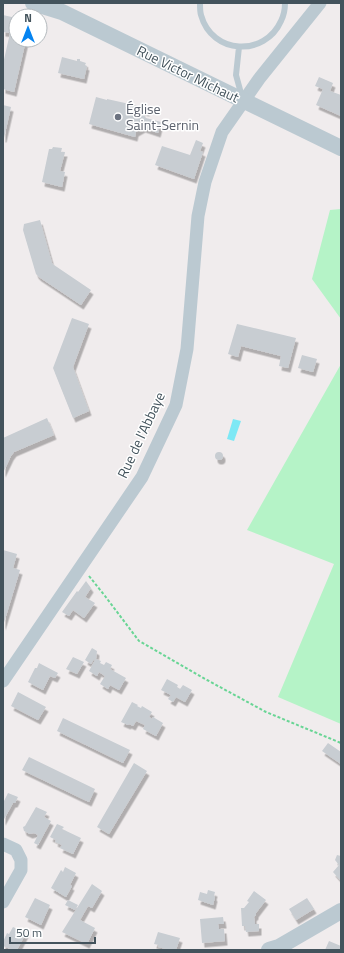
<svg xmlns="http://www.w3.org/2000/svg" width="344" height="953" font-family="'Titillium Web',sans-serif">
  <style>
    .green { fill: #b5f3c7 }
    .water { fill: #7de8f5 }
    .building { fill: #c8cdd2; filter: url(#shadow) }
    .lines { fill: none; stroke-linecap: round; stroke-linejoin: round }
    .path { stroke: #69d595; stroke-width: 2; stroke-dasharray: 3 2; stroke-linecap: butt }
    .service { stroke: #bbc9d1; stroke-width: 6 }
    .minor { stroke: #bbc9d1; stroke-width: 13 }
    .tertiary { stroke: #bbc9d1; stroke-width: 16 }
    .worship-dot { fill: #6b7280; stroke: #fff; stroke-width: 1.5 }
    .labels { text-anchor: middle; stroke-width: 3; stroke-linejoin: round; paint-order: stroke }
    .street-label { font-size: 14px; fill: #43535c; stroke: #fff }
    .worship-label { font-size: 14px; fill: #5b616d; stroke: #fff; text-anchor: start }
  </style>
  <defs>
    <filter id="shadow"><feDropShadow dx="2.5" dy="4.5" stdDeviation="0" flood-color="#0004"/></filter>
  </defs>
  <rect width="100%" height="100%" fill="#f0eced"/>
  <path class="green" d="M341,209v110l-29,-40 18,-69z
    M341,364v360l-63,-27 56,-133 -87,-34z"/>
  <path class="water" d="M233,419l8,2 -7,20 -7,-2z"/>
  <path class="building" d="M3,15l13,3v22h10l-12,52 -11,-3v-25l7,-31 -7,-1z
    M62,57l15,4v-2h3v2l6,2 -1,2 2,1 -3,13 -26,-6z
    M319,77l14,6 -3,8 11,4v21l-25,-11 7,-16 -8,-3z
    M96,97l11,3v-1l36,8 1,2h4l-1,3 -4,-1 -1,2 4,5 15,4 -3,11 -15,-5 -7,4 -1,5 -46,-13z
    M3,105l8,2 -7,31h-1z
    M196,140l7,3 -3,8 3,1 -9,27 -39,-14 7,-19 28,9z
    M53,147l9,1 -1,4h4l-5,19 5,1 -3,15 -20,-5 7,-33h3z
    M40,220l12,43 2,2 37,25 -10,15 -42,-28 -3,-3 -13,-44 1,-6z
    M72,318l17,6 -16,43 16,44 -16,7 -20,-50z
    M237,324l59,14 -8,30 -9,-2 2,-10 -40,-10 -3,11 -10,-3z
    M302,355l15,4 -4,13 -15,-4z
    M47,418l7,17 -40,17 -3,4 -8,17v-35z
    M215 456a4 4 0 1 1 8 0a4 4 0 1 1-8 0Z
    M3,550l14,4 -4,14 7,2 -17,56z
    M86,581l5,7 -6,9 10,6 -11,15 -11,-8 -4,6 -7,-4 15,-21 1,1z
    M92,648l5,3 -1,8 5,2 -1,2 4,2 2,-3 6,3 -2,4 16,9 -7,12 -9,-5 -2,4 -8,-5 5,-8 -6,-4 -2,4 -8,-5 6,-11 -1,-1 -3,5 -6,-4z
    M73,657l11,5 -7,12 -11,-5z
    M39,663l19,10 -3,5 -5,-2 -7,14 -15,-8 7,-14h2z
    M167,679l11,6 -1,2 3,2 3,-4 9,5 -7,12 -9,-5 -3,5 -5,-3 3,-4 -10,-5z
    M18,692l28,15 -8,13 -27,-14z
    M132,702l6,3 -1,1 4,2 1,-2 10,6 -3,5 3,2 1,-2 10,6 -7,13 -13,-7 2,-4 -9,-4 -3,5 -4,-2 -1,1 -7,-3z
    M63,718l67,32 -7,13 -66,-32z
    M328,743l13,9v12l-19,-13z
    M29,757l66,32 -6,13 -67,-32z
    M134,763l13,8 -38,63 -12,-7z
    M8,793l10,4 -3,6h-2l-10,18v-18z
    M36,807l11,5 -3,5 7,4 -13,24 -4,-2 4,-8 -4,-2 -4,1 -6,-3 -1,-4 2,-1z
    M57,824l7,3 -2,2 19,9 -8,16 -13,-6 2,-3 -7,-3 1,-2 -6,-3z
    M337,855l4,1v25l-8,-9 6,-7 -4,-5z
    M65,867l11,6 -6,12 2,1 -6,11 -15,-9 10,-18 2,2z
    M92,884l10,7 -10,17 -4,-2 -8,14 15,8 -8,16 -25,-12z
    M208,890l7,2 -1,4 1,1 -2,8 -15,-5 2,-8 7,2z
    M254,891l12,9 -10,13v2l-2,2 1,7h4v7l-13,1 -1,-6h-3l-1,-18h3l5,-6 -2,-1z
    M35,898l15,7 -9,20 -16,-8z
    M307,898l7,11 -18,11 -7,-11z
    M68,900l10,5 -3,5 -10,-5z
    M223,917l1,7h-6l1,5h5l1,12 -23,2 -2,-24z
    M13,927l13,6 -9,17h-4l-10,-4v-4l4,-9 2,1z
    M158,932l22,6 -4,12h-6l-12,-3 1,-2 -5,-1z
    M329,941l12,5v4h-16z"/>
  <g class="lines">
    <path class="path" d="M89,576l16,20 34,45 68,39 59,32 75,31"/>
    <path class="service" d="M200,3c0,4 0,9 1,12 11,40 64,42 80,6 3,-6 4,-11 4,-18
      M239,47l-3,28 6,22"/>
    <path class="minor" d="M3,681l139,-204 34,-72 11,-56 11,-133 7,-34 17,-50 37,-53 61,-76
      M3,844l13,6 5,10v10l-18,32"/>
    <path class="tertiary" d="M33,3l29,9 279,136
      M269,950l10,-3 62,-36"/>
  </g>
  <circle class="worship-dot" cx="118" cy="117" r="4"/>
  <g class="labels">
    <g class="street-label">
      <text transform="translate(188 74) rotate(26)" y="5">Rue Victor Michaut</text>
      <text transform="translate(141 435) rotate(-65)" y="5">Rue de l'Abbaye</text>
    </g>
    <g class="worship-label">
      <text x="126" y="114">Église<tspan x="126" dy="16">Saint-Sernin</tspan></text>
    </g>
  </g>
  <rect width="344" height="953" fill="none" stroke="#43535c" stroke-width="8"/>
  <g transform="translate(28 28)"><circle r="19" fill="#ffffff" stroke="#b4babe"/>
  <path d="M0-3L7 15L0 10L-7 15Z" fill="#0584f1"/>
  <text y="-6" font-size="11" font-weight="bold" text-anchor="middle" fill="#43535c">N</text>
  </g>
  <path d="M10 937v6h85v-6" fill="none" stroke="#43535c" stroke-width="2"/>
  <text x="16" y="937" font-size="12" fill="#43535c" stroke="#ffffff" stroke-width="3" paint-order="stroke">50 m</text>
</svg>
